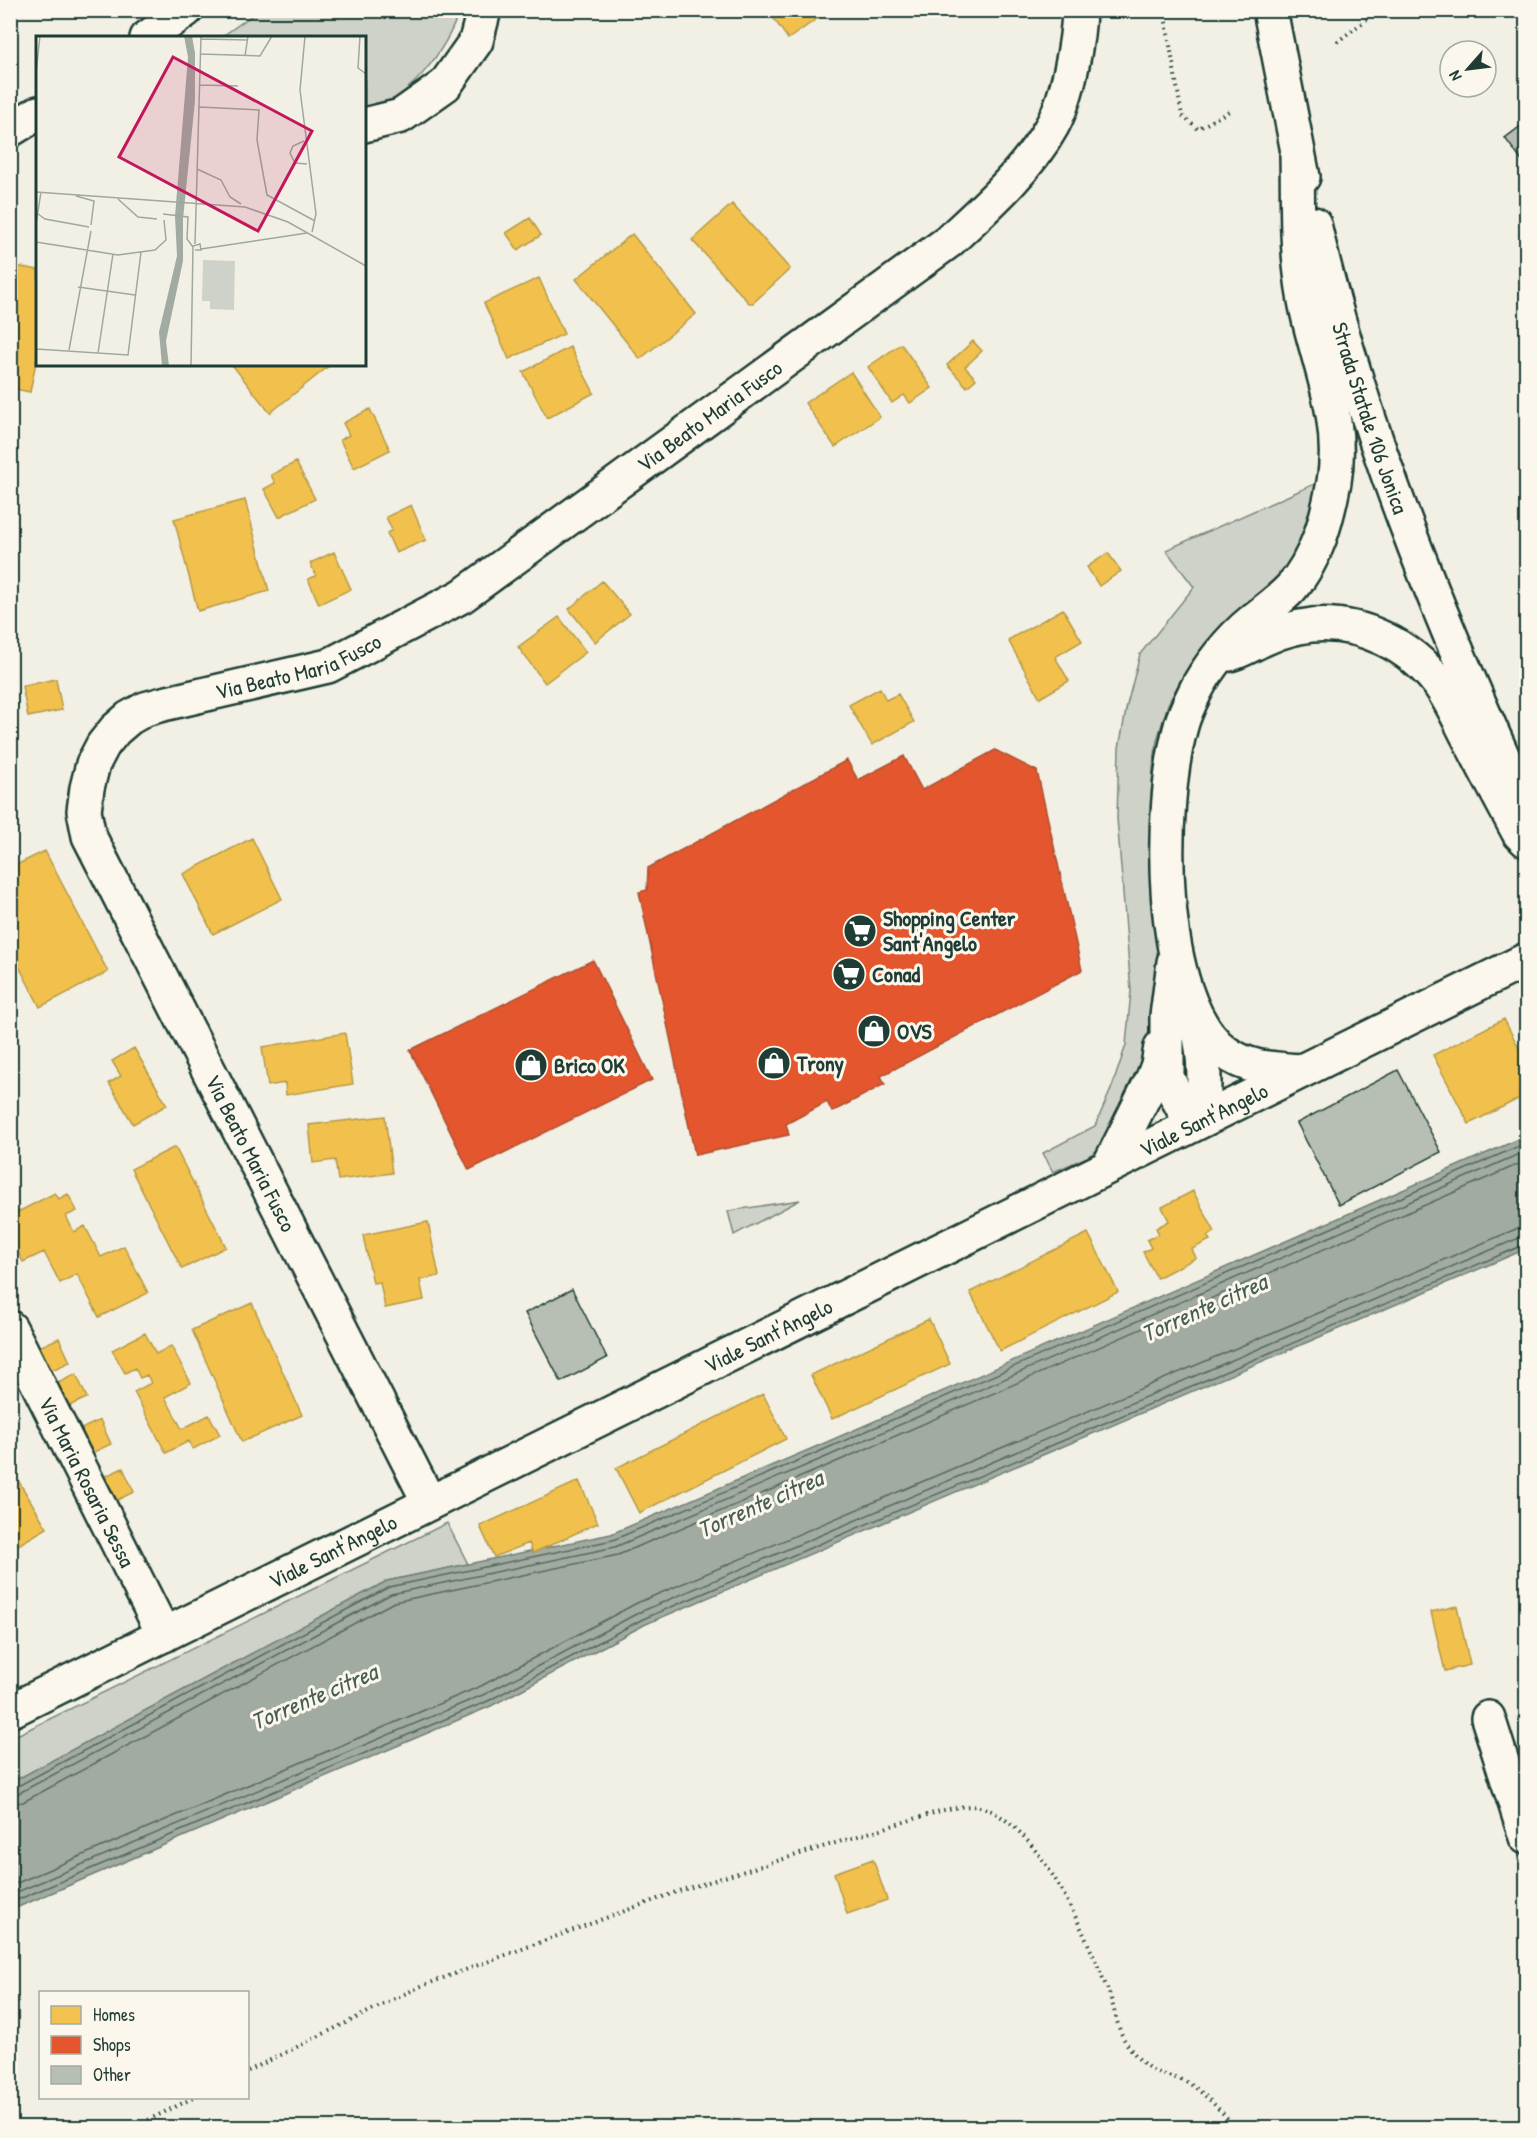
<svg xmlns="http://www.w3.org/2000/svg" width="1537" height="2138" font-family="'Patrick Hand',sans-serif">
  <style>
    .green { fill: #cfd2c8; stroke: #77887e; stroke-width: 1.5 }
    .water { fill: #a2aba1; stroke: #6e7f75; stroke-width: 1.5 }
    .homes { fill: #f2c14e; stroke: #b39946; stroke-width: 1.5 }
    .shops { fill: #e4572e; stroke: #a94f30; stroke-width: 1.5 }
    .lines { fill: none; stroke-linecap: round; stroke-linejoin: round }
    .shore { stroke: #536960; stroke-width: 1.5 }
    .building { fill: #b7beb3; stroke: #1f3d34; stroke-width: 1.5 }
    .minor-casing { stroke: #1f3d34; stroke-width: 38 }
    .major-casing { stroke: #1f3d34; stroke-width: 38 }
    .path { stroke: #1f3d34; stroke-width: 4; stroke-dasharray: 1.5 4.5; stroke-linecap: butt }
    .minor { stroke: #fbf7ec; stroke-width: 33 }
    .major { stroke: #fbf7ec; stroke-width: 33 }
    .labels { text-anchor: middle; stroke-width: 6; stroke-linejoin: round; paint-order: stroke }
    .street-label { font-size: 22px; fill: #1f3d34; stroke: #fbf7ec }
    .poi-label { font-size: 22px; font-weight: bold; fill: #1f3d34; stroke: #fbf7ec; text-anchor: start }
    .water-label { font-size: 24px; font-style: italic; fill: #465e55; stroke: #fbf7ec }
    .inset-road { fill: none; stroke: #9ea89e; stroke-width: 1.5 }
    .view { fill: #c2185b; fill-opacity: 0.15; stroke: #c2185b; stroke-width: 3 }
    .inset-edge { fill: none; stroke: #1f3d34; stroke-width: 3 }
  </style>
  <rect width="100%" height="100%" fill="#f2f0e5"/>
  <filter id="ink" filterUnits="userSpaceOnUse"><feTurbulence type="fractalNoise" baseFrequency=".0167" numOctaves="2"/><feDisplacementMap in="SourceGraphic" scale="12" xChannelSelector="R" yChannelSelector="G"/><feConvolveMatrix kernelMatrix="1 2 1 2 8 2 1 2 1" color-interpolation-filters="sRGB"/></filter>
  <g filter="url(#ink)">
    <path class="green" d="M258,11h201c-11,37 -52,94 -94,98l-1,-71h-144z
      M1321,481l-19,74 -104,102 -12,15 -18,32 -11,36 -4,28 -3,47 1,34 9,113v36l-13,67 -43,80 -17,12 -34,15 -10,-19 52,-27 17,-39 14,-42 5,-54 -14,-173 2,-70 8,-43 13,-51 54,-67 -28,-37z
      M800,1200l-66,35 -6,-24z
      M447,1523l21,41 -81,17 -376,202v-45z"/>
    <path class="water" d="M1526,1136v113l-880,375 -155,82 -480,204 -1,-127 377,-202 224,-47 209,-89z"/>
    <path class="homes" d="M785,10h43v1l-40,28 -14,-20z
      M732,204l58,65 -37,34h-4l-57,-63z
      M530,218l11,17 -23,15 -12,-17z
      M632,234l64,80 -56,45 -64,-80z
      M10,265l28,5v82l-8,40 -20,-4z
      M539,278l25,56 -55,25 -25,-56z
      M973,341l9,10 -17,16 11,12 -9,8 -20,-22z
      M901,344l31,44 -22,15 -6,-8 -12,8 -24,-36z
      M570,347l24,46 -47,25 -24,-46z
      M234,364h93l2,2 -59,47 -37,-47z
      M851,372l29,45 -45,30 -30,-44z
      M370,409l20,41 -36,18 -14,-28 9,-5 -6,-12z
      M296,462l19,37 -36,18 -15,-28 11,-6 -4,-8z
      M245,500l24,91 -71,20 -24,-92z
      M411,505l15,35 -30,13 -9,-20 5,-3 -6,-13z
      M334,552l17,37 -32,15 -11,-25 8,-3 -6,-13z
      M1108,553l13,18 -22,15 -12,-19z
      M602,581l28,33 -35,28 -26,-33z
      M1063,609l19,32 -27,16 14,24 -29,17 -32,-58z
      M559,617l27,35 -41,31 -27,-36z
      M56,679l6,31 -34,7 -6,-31z
      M880,688l6,12 12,-6 16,28 -42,23 -23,-40z
      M252,838l30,61 -69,35 -30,-60z
      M45,851l63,121 -68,35 -30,-58v-81z
      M1504,1019l22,43v33l-57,29 -36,-69z
      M345,1033l8,51 -67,11 -1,-12 -17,3 -6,-39z
      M134,1048l33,57 -34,19 -24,-41 12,-7 -9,-15z
      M385,1116l7,57 -54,7 -3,-20 -22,3 -4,-38z
      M175,1147l51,100 -44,22 -51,-100z
      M1193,1191l22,41 -8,4 3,4 -18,9 4,9 -39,20 -14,-26 8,-4 -4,-8 12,-6 -3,-6 13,-7 -7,-14z
      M55,1193l4,6 9,-5 9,17 -11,5 8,16 11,-6 16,31 23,-11 24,47 -49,24 -22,-43 -17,9 -16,-31 -21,10 -13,-26v-20z
      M428,1222l11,54 -19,4 4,20 -39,8 -5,-26 -7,1 -10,-48z
      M1088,1233l30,59 -118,59 -30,-59z
      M252,1303l50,112 -60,27 -50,-112z
      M929,1319l21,45 -118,55 -21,-44z
      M145,1333l11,21 15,-8 20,37 -26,14 17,32 27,-14 11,20 -27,14 -4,-8 -23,12 -32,-61 17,-9 -4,-8 -7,3 -5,-10 -10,5 -13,-23z
      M59,1338l11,24 -20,9 -11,-24z
      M76,1374l11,24 -20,9 -11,-23z
      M763,1394l23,45 -147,74 -23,-45z
      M100,1420l11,24 -19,9 -11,-24z
      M123,1468l11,24 -19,9 -12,-24z
      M13,1472l34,56 -37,22v-76z
      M579,1481l19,42 -65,30 -4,-10 -35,14 -14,-31z
      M1457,1606l13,59 -25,6 -14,-59z
      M873,1859l14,41 -40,14 -13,-41z"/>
    <path class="shops" d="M995,750l42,21 45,199 -201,106 4,8 -53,28 -5,-10 -41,22 3,11 -94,20 -56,-263 8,-2 1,-22 199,-108 11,20 46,-24 18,34z
      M593,960l59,120 -183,90 -59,-120z"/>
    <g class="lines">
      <path class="shore" d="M10,1788l6,-1 373,-200 224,-47 210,-90 703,-307
        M10,1795l9,-2 372,-199 224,-47 211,-90 700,-306
        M10,1804l13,-2 371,-200 224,-47 211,-90 697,-304
        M10,1886l471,-200 156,-83 879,-374 10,-2
        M10,1895l475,-201 155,-82 879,-374 7,-2
        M10,1903l478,-202 155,-82 883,-375"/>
    </g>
    <path class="building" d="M1526,122v45l-21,-29z
      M1398,1070l43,82 -102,53 -42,-82z
      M572,1289l35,69 -46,24 -36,-69z"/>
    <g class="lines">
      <defs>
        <g id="minor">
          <path d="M147,38l39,-28"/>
          <path d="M364,125l37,-9 44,-31 31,-44 8,-31"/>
          <path d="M10,130l28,-17"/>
          <path id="s1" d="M10,1328l154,307"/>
          <path id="s2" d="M429,1502l-340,-666 -5,-25 3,-23 6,-24 10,-19 12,-15 14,-12 16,-9 18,-5 165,-38 134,-70 486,-354c38,-35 79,-71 104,-116 16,-29 26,-83 27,-116"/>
          <path d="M1488,1718l38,119"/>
        </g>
        <g id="major">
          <path d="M1270,10l33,167"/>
          <path d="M1297,155c1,42 -1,85 5,126 8,69 44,129 32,201 -7,37 -17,77 -43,106 -12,13 -27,23 -40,34 -20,16 -45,47 -56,70 -5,10 -11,22 -14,34 -22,77 -26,273 44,326 22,17 50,17 76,19"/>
          <path id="s3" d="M1314,224c47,204 125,394 212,584"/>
          <path d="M1230,654c14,-4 25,-12 38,-17 13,-6 29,-10 44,-12 49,-4 98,20 127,59 13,18 22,40 33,60 15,30 31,59 47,89l7,7"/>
          <path d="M1174,962l-7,54v62l25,47"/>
          <path d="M1194,1017c13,31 10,69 9,102"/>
          <path d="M1109,1166l44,-88 5,-13 3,-18"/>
          <path id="s4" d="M10,1711l1516,-751"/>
        </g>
      </defs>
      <use href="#minor" class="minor-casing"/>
      <use href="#major" class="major-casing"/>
      <path class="path" d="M1164,10l18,106 16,13 31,-18
        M1337,42l42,-32
        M248,2071l171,-84 260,-96 261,-80c16,-4 34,-8 49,-1 57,26 97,128 120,183 6,16 8,37 18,51 10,14 21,27 38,31 9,3 17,4 25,9 17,11 32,29 47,44
        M132,2128l61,-30"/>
      <use href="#minor" class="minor"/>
      <use href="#major" class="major"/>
    </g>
  </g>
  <defs>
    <symbol id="supermarket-disc" viewBox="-11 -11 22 22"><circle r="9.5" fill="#1f3d34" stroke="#fbf7ec"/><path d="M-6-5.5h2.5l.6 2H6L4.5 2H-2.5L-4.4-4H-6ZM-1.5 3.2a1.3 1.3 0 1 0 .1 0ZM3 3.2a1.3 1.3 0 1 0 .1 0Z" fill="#fff"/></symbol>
    <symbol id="shop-disc" viewBox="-11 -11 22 22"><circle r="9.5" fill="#1f3d34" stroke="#fbf7ec"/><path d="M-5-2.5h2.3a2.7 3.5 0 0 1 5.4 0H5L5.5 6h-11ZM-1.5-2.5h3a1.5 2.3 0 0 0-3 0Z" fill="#fff"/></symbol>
  </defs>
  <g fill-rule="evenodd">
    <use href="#supermarket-disc" x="841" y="912" width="38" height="38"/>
    <use href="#supermarket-disc" x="830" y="955" width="38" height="38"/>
    <use href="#shop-disc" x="855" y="1012" width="38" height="38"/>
    <use href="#shop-disc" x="755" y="1044" width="38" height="38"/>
    <use href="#shop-disc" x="512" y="1046" width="38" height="38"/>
  </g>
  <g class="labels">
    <g class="street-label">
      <text dy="8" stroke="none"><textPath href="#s2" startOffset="1544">Via Beato Maria Fusco</textPath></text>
      <text dy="8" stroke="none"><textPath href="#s3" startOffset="202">Strada Statale 106 Jonica</textPath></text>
      <text dy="8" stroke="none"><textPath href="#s2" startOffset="1058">Via Beato Maria Fusco</textPath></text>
      <text dy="8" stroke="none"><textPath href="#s4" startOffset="1332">Viale Sant'Angelo</textPath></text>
      <text transform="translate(251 1153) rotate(63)" y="8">Via Beato Maria Fusco</text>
      <text dy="8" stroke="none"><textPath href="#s4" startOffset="846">Viale Sant'Angelo</textPath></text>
      <text dy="8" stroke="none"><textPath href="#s1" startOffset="172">Via Maria Rosaria Sessa</textPath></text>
      <text dy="8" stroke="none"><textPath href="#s4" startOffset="360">Viale Sant'Angelo</textPath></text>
    </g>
    <g class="poi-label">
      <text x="883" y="926">Shopping Center<tspan x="883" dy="25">Sant'Angelo</tspan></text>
      <text x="872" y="982">Conad</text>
      <text x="897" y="1039">OVS</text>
      <text x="797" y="1071">Trony</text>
      <text x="554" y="1073">Brico OK</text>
    </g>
    <g class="water-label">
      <text transform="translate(1204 1308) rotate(-24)" y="8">Torrente citrea</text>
      <text transform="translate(760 1504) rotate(-24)" y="8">Torrente citrea</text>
      <text transform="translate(314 1697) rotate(-23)" y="8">Torrente citrea</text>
    </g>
  </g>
  <g transform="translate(36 36)">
    <rect width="330" height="330" fill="#f2f0e5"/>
    <path d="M167,224l32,1 -1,49 -24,-1v-8h-8z" fill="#cfd2c8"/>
    <path d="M148,0h8l3,17v48l-12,118v42l-17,80 3,25h-7l-3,-34 18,-76 -2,-40 13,-159z" fill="#a2aba1"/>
    <path class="inset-road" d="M269,0l-5,54 16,124 -4,18M324,0l-2,32 8,6M165,3l47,1M164,18l60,2 12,-20M209,20l3,-20M0,37l4,-37M164,49l38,1M163,71l60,3 -2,30 10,55 48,26M268,105l-11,5 -3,7 5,10 12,1M161,133l24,11 9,17 11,7M0,156l209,15 43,15 78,44M40,160l18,5 -3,24M82,163l20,18 19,2M2,178l7,5 44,8M127,178l25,3 -1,22 6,8M0,188l5,-32M0,206l82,13 37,-5 11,-10 -2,-20M159,208l6,-208M165,213l106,-16M42,251l57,8M0,313l92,6 13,-103M33,314l22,-119M62,317l15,-99M155,330l2,-120 7,-2 1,6h-6"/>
    <path class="view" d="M137,21l139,74 -54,100 -139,-74z"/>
    <rect width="330" height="330" class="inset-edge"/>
  </g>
  <rect width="1537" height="2138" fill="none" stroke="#fbf7ec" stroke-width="36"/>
  <rect x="18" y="18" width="1501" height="2102" fill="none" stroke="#1f3d34" stroke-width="2" filter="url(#ink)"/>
  <rect x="39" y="1991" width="210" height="108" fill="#fbf7ec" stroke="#a3ada2" stroke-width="1.5"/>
  <rect x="51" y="2006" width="30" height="18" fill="#f2c14e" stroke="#a3ada2" stroke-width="1.5"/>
  <text x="93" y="2021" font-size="18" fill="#1f3d34">Homes</text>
  <rect x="51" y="2036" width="30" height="18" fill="#e4572e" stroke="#a3ada2" stroke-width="1.5"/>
  <text x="93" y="2051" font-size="18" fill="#1f3d34">Shops</text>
  <rect x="51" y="2066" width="30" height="18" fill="#b7beb3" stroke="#a3ada2" stroke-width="1.5"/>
  <text x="93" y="2081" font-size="18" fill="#1f3d34">Other</text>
  <g transform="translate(1468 69) rotate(242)"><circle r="28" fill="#fbf7ec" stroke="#a3ada2" stroke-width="1.5"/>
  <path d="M0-4.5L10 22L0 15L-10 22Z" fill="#1f3d34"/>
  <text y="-9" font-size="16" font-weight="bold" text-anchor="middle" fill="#1f3d34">N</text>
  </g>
</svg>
